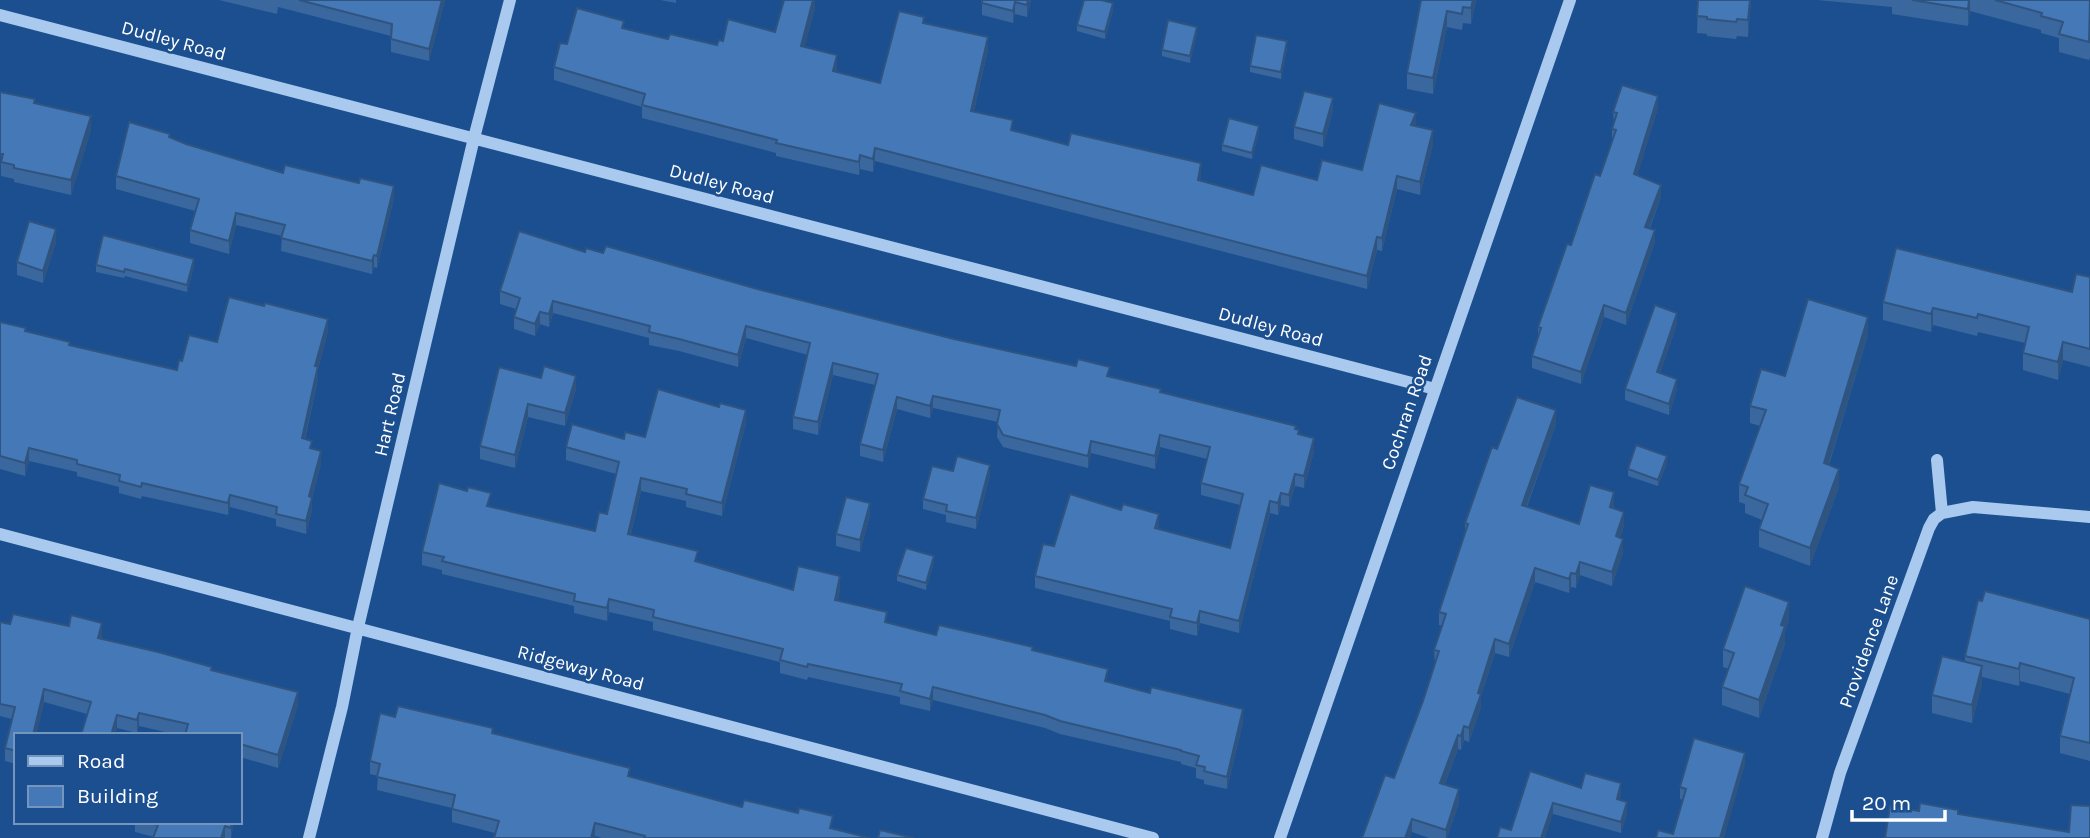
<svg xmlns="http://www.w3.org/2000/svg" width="2090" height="838" font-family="Karla,sans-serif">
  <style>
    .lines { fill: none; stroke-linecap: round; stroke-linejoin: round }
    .minor { stroke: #a9c9ee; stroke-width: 12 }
    .wall { fill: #3a679d }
    .shaded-wall { fill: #305480 }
    .building { fill: #4478b7; stroke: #305480; stroke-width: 2 }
    .labels { text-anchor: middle; stroke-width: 5; stroke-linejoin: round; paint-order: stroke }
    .street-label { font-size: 19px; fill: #fff; stroke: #1b4f8f }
  </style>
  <rect width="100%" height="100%" fill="#1b4f8f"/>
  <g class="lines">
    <path class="minor" d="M0,15l1435,374
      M1942,513l31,-6 117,10
      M0,534l1153,304
      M309,838l33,-131 16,-80 116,-489 36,-138
      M1280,838l290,-838
      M1822,838l18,-65 89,-245 5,-9 8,-6 -5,-53"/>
  </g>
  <path class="wall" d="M219,0h226l-16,61 -38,-9v-16l-113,-29 -1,7z
    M660,0h16v3z
    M815,0v9l-11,38 33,21 -1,4 44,11 44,-60 64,27 -14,61 39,19 55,15 133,31 -1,4 53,15 109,-25 53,-44 18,18 -13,51 -23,-6 -15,62 -5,-1 -10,39 -492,-128 -2,11 -13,-3 -1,6 -83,-19v-3l-134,-35v-11l-88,-27v-13l13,-23 57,-15 44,10 49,6 6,-4 52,-9z
    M1031,0l-4,17 -12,-3 -2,9 -31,-8v-12z
    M1421,0h55l-5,24 -8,-1 -1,7 -15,-3 -14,67 -26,-5v-16z
    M1698,0h53l-3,37 -11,-1 -1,3 -29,-3v-2l-10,-1z
    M1817,0h273v57l-1,3 -30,-8v-14l-18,-5v-3l-71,-19 -2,15 -76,-12v-7z
    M1113,10l-8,29 -28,-8v-6z
    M1197,33l-7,30 -28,-7v-6z
    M1287,48l-6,31 -31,-7v-6z
    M0,92l35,11 56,27 -20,65 -57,-13v-3l-13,-3z
    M1658,108l-21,68 24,21 -11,31 5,14 -29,83 -22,-8 -23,67 -49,-16v-12l6,-19v-10l62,-151 12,-36v-11l2,-5 -1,-12z
    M1333,110l-10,37 -29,-8v-12z
    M1259,132l-7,27 -30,-8v-6z
    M170,137l16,7 97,29 111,25 -17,70 -3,-1 -2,7 -91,-23 1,-15 -46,-11 -7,29 -39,-11v-13l5,-19 -79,-22v-13z
    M56,242l-13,41 -26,-8v-13z
    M585,252l18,1 158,37 193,49 156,37 51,16 135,37 3,5 15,17 -10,37 -9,-2 -6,21 -8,-2 -3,10 -8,-2 -31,120 -39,-10 -3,13 -27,-7v-8l-135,-33v-12l19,-30 105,-20 -1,3 72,19 10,-43 -39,-10v-12l6,-24 -47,-12 -5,22 -64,-16 -3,15 -85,-21 -6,-10 1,-15 -65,-14 -3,10 -33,-9 -14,53 -23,-6v-12l15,-59 -42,-10 -15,60 -25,-6v-12l15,-62 -62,-17 -8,29 -59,-16 -30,-6v-7l-96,-25 -4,14 -9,-3 -5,12 -21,-7v-12l2,-8 -16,-5v-13z
    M96,265l98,1 -7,26 -62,-16 -1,2 -28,-6z
    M2090,277v90l-27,-7 -5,20 -35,-10v-17l2,-10 -47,-11 -1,4 -44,-11 -2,7 -48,-12v-18l189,-10z
    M0,322l26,9 44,14 107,25 5,-9 35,-19 111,-11 -10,38v10l-13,60 16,25 -9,34v12l-6,24 -30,-8v-7l-46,-12 -2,8 -86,-19 -1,3 -22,-6v-6l-42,-11v-4l-48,-11 -4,15 -25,-7z
    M1677,324l-17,49 17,16 -8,26 -44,-15v-11z
    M1868,335l-39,130 10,22 -29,79 -51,-19v-18l3,-9 -17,-7v-9l-6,-2v-18l21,-58 -10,-3v-17l35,-30z
    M541,378l35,11 -11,37 -37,-9 -13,51 -35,-9v-13z
    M746,423l-24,93 -36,-9v-6l-45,-10 -10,43 67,28 95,28 47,-1 -2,11 49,23 49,12 97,15 75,32 135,40 -16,67 -23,-5v-4l-8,-2v-10l-15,-4v-2l-121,-28 -15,-6 -112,-28 -3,11 -30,-7v-7l-92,-20 -1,3 -27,-7v-11l-127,-32v-8l-44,-10 -2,9 -33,-8v-7l-132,-32v-4l-20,-5v-13l45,-61 23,16 105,24 12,-17 9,-40 -50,-14v-13z
    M1556,424l-29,83 52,17 35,-18v2l10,17 -4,13 3,14 -11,34 -32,-11 -4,13 -5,-1 -2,6 -34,-11 -26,75 -14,-4 -14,43v11l-12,35 -5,-2 -3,10 -3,-1 -13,35 14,19 -12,35h-18l-17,-6 -18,-54 29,-77 12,-37 -1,-14 8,-24 -3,-1v-13l26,-81v-8l32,-74z
    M1667,463l-9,23 -30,-10v-7z
    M953,471l37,4 -14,54 -30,-7v-7l-23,-6v-10z
    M870,515l-10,37 -24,-6v-12z
    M934,562l-8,28 -29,-9v-6z
    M1789,619l-4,12v13l-26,74 -37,-13v-18l7,-18 -6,-2v-18z
    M2090,619v142l-30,-8v-17l10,-42 -50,-13 -1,5 -37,-9v7l-10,39 -40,-10v-18l33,-33v-6z
    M0,622l102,14v3l110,31 86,35 -20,63 -38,-11v-22h-62l-39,-9 -2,7 -20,-5 -2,7h-34l6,-21 -43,-12 -8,33h-20v29l-11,-3v-13l7,-29 -12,-3z
    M493,733l137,44 112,30 128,31h-268l-7,-2v2h-101l1,-5 -43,-11v-14l-75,-18 1,-14 -8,-2v-13z
    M1745,765l-72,69 10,-34 -3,-1v-12z
    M1530,771l51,17 40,6 -2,6 8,13 -6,20 -68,-19z
    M135,822h99l-3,16h-78l1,-1 -19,-5z"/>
  <path class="shaded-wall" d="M442,0h3l-16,61v-12z
    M813,0h2v9l-14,51v-14z
    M1028,0h3l-4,17v-12z
    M1473,0h3l-5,24v-16z
    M1750,0h1l-3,37v-17z
    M1969,0h1v11l-2,15v-17z
    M1015,2v12l-2,9v-12z
    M1113,3v7l-8,29v-7z
    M1447,11v16l-14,67v-16z
    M1197,27v6l-7,30v-7z
    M988,37v13l-17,74v-13z
    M1287,41v7l-6,31v-7z
    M837,55v13l-4,16v-13z
    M1658,96v12l-24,79v-13z
    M1333,98v12l-10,37v-13z
    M1416,113v13l-5,-1z
    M91,116v14l-20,65v-15z
    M1259,126v6l-7,27v-6z
    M1433,130v14l-13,51v-13z
    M875,148v13l-2,11v-13z
    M860,155v14l-1,6v-13z
    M1201,163v13l-3,17v-13z
    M1397,176v13l-15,62v-13z
    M1661,185v12l-16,42v-12z
    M394,186v12l-17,70v-12z
    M236,213v12l-7,29v-13z
    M56,229v13l-13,41v-12z
    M1655,230v12l-29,83v-12z
    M1377,237v13l-10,39v-13z
    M374,255v12l-2,7v-13z
    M194,259v7l-7,26v-7z
    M553,301v12l-4,14v-13z
    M1604,305v12l-23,67v-12z
    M1933,308v17l-2,7v-18z
    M540,312v12l-5,12v-12z
    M1677,313v11l-20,58v-10z
    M1868,317v18l-44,145v-17z
    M328,319v12l-10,38v10l-16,71v-12l13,-72z
    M746,326v12l-8,29v-12z
    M2063,342v18l-5,20v-18z
    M833,363v12l-15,60v-13z
    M576,376v13l-11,37v-13z
    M1677,379v10l-8,26v-11z
    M933,396v12l-3,10v-12z
    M897,397v12l-14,53v-12z
    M528,404v13l-13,51v-13z
    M746,410v13l-24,93v-13z
    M1556,410v14l-34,95v-14z
    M1160,435v12l-5,22v-13z
    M1314,438v13l-10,37v-12z
    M1091,441v12l-3,15v-12z
    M29,448v13l-4,15v-13z
    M321,451v13l-12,45v-13z
    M1667,456v7l-9,23v-6z
    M990,465v10l-14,54v-11z
    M1839,469v18l-29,79v-18z
    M1295,474v12l-6,21v-12z
    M641,478v13l-13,55v-12z
    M1614,492v14l-4,15v-14z
    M1281,493v12l-3,10v-12z
    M230,495v12l-2,8v-12z
    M312,498v12l-6,24v-13z
    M1270,501v12l-31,120v-12z
    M870,503v12l-10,37v-12z
    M1624,512v13l-8,25v-14z
    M1159,514v12l-4,14v-12z
    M1623,539v13l-11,34v-14z
    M934,556v6l-8,28v-7z
    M1580,562v13l-4,13v-14z
    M1535,568v14l-26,75v-13z
    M1571,573v14l-2,6v-14z
    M840,576v13l-5,24v-13z
    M609,599v13l-2,9v-13z
    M1789,602v17l-4,12v13l-26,74v-18l22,-75z
    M1200,611v12l-3,13v-13z
    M102,623v13l-4,15v-13z
    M1495,639v14l-14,43v11l-12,35v-14l9,-35z
    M2020,663v18l-1,5v-17z
    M1982,666v18l-10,39v-18z
    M933,687v13l-3,11v-12z
    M44,689v13l-8,33h-3z
    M298,692v13l-20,63v-13z
    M1243,709v13l-16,67v-12z
    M139,713v13l-2,7v-13z
    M117,715v13l-2,7h-4z
    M1464,726v14l-3,10v-14z
    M1458,735v14l-18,48v-14z
    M1745,753v12l-21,73h-4z
    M1621,783v11l-4,16v-11z
    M1459,789v14l-12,35h-1v-8z
    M1627,802v11l-6,20v-11z
    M1553,803v11l-8,24h-4z
    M1412,819v13l-2,6h-5z
    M232,822h2l-3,16v-10z
    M595,823v15h-4z
    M225,826v12h-4z"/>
  <path class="building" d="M299,0h143l-13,49 -38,-10 1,-15z
    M784,0h29l-12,46 36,9 -4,16 47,12 19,-72 25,6 -1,6 65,14 -17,74 42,9 -2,10 57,15 3,-12 130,30 -3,17 55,15 8,-30 56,15 5,-20 40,10 17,-67 37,10 -5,12 22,5 -13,52 -23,-6 -15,62 -5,-1 -10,39 -492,-128 -2,11 -13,-4 -1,7 -83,-19 1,-3 -135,-35 3,-11 -91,-27 6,-24 7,1 10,-36 47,13 -2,7 46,11 2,-5 47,11 2,-5 4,1 5,-22 47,13z
    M982,0h46l-1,5 -12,-3 -2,9 -31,-8z
    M1084,0h17l12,3 -8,29 -28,-7z
    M1421,0h52l-2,8 -8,-1 -1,7 -15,-3 -14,67 -26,-5z
    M1698,0h52l-2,20 -11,-1 -1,3 -29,-3v-2l-10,-1z
    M1912,0h57l-1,9z
    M1995,0h95l-1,42 -30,-8 4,-12 -22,-6 1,-3z
    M1168,20l29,7 -7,29 -28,-6z
    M1256,35l31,6 -6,31 -31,-6z
    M1622,85l36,11 -24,78 27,11 -16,42 10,3 -29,83 -22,-8 -23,67 -49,-16 9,-28 -3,-1 29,-83 4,1 24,-71 5,2 16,-46 -4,-1 5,-16 -4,-1z
    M1304,91l29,7 -10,36 -29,-7z
    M0,92l35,7 -1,4 57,13 -20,64 -57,-12v-3l-13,-3 2,-8h-3z
    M1229,118l30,8 -7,27 -30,-8z
    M129,122l41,12 -1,3 17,7 97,29 2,-8 74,18 1,-5 34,8 -17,70 -3,-1 -2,6 -91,-23 4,-13 -49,-12 -7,28 -39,-11 9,-31 -83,-23z
    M29,221l27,8 -13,42 -26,-9z
    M519,231l66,21 1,-4 17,5 3,-7 155,44 193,49 122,27 2,-7 32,8 -3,9 54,13 -1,3 136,34 -1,3 4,1 -1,4 16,4 -10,38 -9,-2 -6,21 -8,-2 -3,10 -8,-2 -31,120 -39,-10 -3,12 -27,-6 2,-8 -137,-33 8,-32 11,2 16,-52 51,16 2,-6 36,10 -4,14 75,20 13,-54 -42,-11 9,-36 -50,-12 -5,21 -64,-15 -3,15 -85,-21 -6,-11 3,-14 -67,-14 -3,10 -33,-9 -14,53 -23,-6 18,-70 -45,-11 -15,59 -25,-5 17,-74 -64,-17 -8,29 -59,-16 -30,-7 1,-6 -97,-25 -4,13 -9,-2 -5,12 -21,-7 6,-19 -20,-7z
    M103,235l91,24 -7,26 -62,-16 -1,3 -28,-7z
    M1896,248l176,44 4,-18 14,3v72l-27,-7 -5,20 -35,-9 6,-26 -51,-13 -1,4 -44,-10 -2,6 -48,-12z
    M229,297l35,9 1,-3 63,16 -13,47h3l-16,72 10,3 -2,7 11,3 -12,45 3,2 -6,23 -30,-7 1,-7 -47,-12 -2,8 -86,-20 -1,4 -22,-6 1,-6 -43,-11v-4l-48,-12 -4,15 -25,-7v-134l26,6 -1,3 45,11 -1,3 108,25 2,-10 3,1 7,-26 28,7z
    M1808,299l60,18 -44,146 15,6 -29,79 -51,-19 9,-25 -23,-9 3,-8 -9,-3 27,-74 -16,-4 11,-37 24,7z
    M1655,305l22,8 -20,59 20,7 -8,25 -44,-15z
    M544,366l32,10 -11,37 -37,-9 -13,51 -35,-9 19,-79 42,11z
    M658,389l61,18 1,-4 26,7 -24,93 -36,-9 1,-5 -46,-11 -13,56 70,17 -3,10 98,29 5,-24 42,10 -5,24 52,12 -2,10 51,13 3,-10 48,11 46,11 -1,3 76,19 -3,12 45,12 1,-6 92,22 -16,68 -23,-6 1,-4 -9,-2 3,-9 -18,-5v-1l-121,-29 -15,-6 -112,-28 -3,12 -30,-8 2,-7 -94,-20 -1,3 -27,-7 3,-11 -130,-32 1,-7 -45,-11 -2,9 -33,-7 1,-7 -133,-33 2,-4 -22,-5 17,-69 28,8 1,-4 23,6 -4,13 108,25 4,-19 8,2 12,-52 -53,-15 6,-23 52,15 1,-7 20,5z
    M1517,397l39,13 -34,95 57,19 11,-39 24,7 -4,15 14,5 -8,24 7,3 -11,33 -32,-10 -4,12 -5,-1 -2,6 -34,-11 -26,76 -14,-5 -17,54 3,1 -12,34 -5,-2 -3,10 -3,-1 -18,48 19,6 -13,41 -34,-11 -7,19h-43l23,-63 9,3 29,-77 16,-50 -5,-1 12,-36 -7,-2 29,-88 -3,-1 27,-76 5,2z
    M1636,445l31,11 -9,24 -30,-11z
    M957,456l33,9 -14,53 -30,-7 1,-6 -24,-6 9,-33 21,5z
    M846,497l24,6 -10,37 -24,-6z
    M906,548l28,8 -8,27 -29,-8z
    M1745,586l44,16 -8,23 4,1 -26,74 -37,-13 12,-34 -11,-4z
    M1985,591l105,28v124l-30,-7 14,-58 -54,-15 -1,6 -54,-13 13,-56 4,1z
    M13,614l56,12 2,-11 31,8 -4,15 60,14 54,15 -1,3 87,22 -20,63 -38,-11v-9h-55l3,-11 -49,-11 -2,7 -20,-5 -6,20h-30l10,-33 -47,-13 -11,46h-17v16l-11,-3 10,-41 -15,-3v-82l10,2z
    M1942,656l40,10 -10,39 -40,-10z
    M398,706l95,22 -1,5 138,35 -2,8 114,31 2,-7 54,13 1,-5 34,8 -3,12 40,10h-226l1,-2 -50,-13 -4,15h-97l5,-17 -47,-12 3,-14 -78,-18 3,-13 -10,-3 10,-48 15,4z
    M1694,738l51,15 -25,85h-64l2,-8 15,4 13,-45 -6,-2z
    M1530,771l51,17 4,-15 36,10 -4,16 10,3 -6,20 -68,-19 -12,35h-44l3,-11 11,3z
    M1920,803l38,7v4l111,18 2,-27 19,1v32h-205l5,-32 29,5z
    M147,822h85l-1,6 -6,-2 -4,12h-68l5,-13z
    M880,830l34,8h-36z"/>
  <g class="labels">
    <g class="street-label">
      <text transform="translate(174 40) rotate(15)" y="7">Dudley Road</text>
      <text transform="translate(722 183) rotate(15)" y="7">Dudley Road</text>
      <text transform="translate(1271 326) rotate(15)" y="7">Dudley Road</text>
      <text transform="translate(1406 412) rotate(-71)" y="7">Cochran Road</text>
      <text transform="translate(389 414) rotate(-77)" y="7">Hart Road</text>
      <text transform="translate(1868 641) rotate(-70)" y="7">Providence Lane</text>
      <text transform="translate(581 667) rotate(15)" y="7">Ridgeway Road</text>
    </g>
  </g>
  <rect x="14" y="733" width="228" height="91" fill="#1b4f8f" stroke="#7695bc" stroke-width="2"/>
  <rect x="28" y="756" width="35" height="10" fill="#a9c9ee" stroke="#7695bc" stroke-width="2"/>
  <text x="77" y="768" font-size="21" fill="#ffffff">Road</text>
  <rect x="28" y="786" width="35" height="21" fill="#4478b7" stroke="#7695bc" stroke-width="2"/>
  <text x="77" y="803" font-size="21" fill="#ffffff">Building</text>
  <path d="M1852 810v10h93v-10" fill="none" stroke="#ffffff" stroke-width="3.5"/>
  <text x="1862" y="810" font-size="21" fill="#ffffff" stroke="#1b4f8f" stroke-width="5" paint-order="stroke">20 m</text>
</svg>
